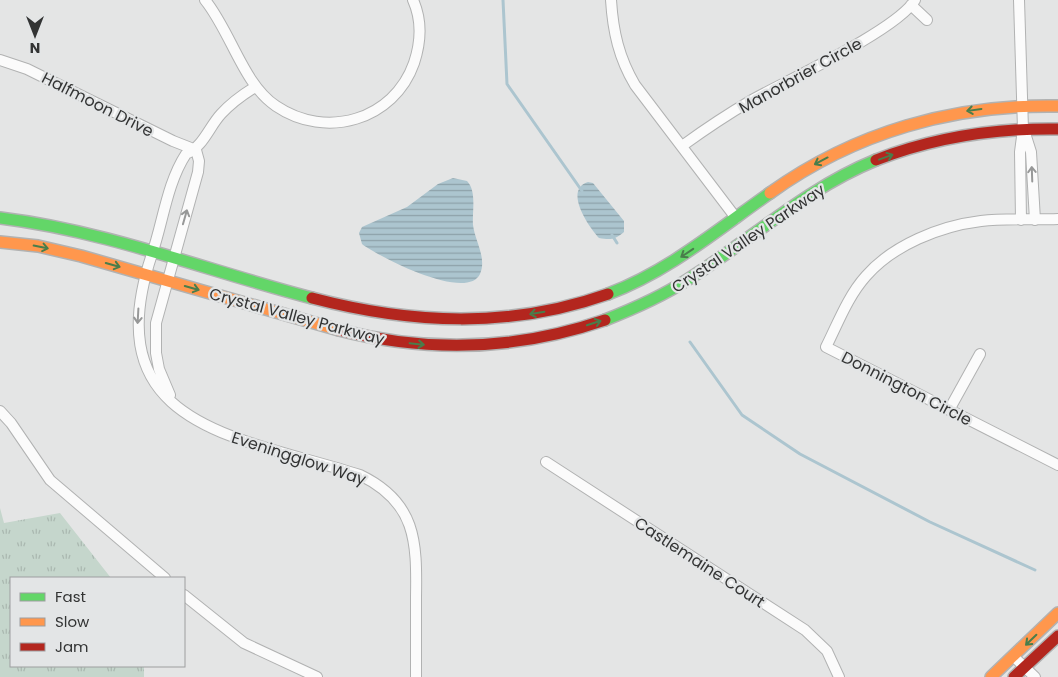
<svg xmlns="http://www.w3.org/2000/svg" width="1058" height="677" font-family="Poppins,sans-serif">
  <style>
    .park { fill: url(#park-tufts) }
    .water { fill: url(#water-rules) }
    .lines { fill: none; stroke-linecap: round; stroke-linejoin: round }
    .stream { stroke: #acc5cf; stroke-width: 3 }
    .street-casing { stroke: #b1b2b2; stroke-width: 12 }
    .fast-casing { stroke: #b1b2b2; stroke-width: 14 }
    .slow-casing { stroke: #b1b2b2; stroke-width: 14 }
    .jam-casing { stroke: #b1b2b2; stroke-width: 14 }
    .street { stroke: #fbfbfb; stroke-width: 10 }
    .fast { stroke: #63d668; stroke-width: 11 }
    .slow { stroke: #ff974d; stroke-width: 11 }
    .jam { stroke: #b3261e; stroke-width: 11 }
    .oneway { stroke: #497d4b }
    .oneway2 { stroke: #979898 }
    .labels { text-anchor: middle; stroke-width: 4.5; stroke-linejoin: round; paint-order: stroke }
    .street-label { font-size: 16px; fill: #333434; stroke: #e3e5e6 }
  </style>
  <defs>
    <pattern id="park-tufts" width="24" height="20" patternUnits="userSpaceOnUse" patternTransform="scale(1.25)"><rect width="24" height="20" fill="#c5d6cc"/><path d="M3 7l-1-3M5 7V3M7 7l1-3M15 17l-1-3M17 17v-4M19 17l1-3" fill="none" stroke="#aab8b0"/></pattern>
    <pattern id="water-rules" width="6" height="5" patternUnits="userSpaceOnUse" patternTransform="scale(1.25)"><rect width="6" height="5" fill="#acc5cf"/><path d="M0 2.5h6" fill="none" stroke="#8da1a9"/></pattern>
  </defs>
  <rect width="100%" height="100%" fill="#e4e5e5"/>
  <path class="park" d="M0,508l4,15 56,-10 51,65h-100v88h133v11h-144z"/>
  <path class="water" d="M453,178l14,3c10,10 5,31 6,44 2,16 14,33 7,49 -13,28 -101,-17 -118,-30l-3,-11 3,-6 45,-20 31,-23z
    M588,182l5,1 31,38v11c-9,8 -14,8 -25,6 -10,-11 -36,-48 -11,-56z"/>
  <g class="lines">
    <path class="stream" d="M503,0l4,84 75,107
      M612,235l5,8
      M690,342l52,73 58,39 130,68 105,48"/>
    <defs>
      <path id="street" d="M205,0c26,32 38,84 71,106 50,34 118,14 138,-43 7,-21 8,-43 -1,-63
        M611,0c2,32 8,58 24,85l101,133
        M1019,0l4,129 -3,23 1,68
        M911,5l16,15
        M0,60l27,9 146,72 23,9
        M255,87c-13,8 -24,16 -34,27 -12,13 -18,33 -35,40 -19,29 -23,68 -34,100 -58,173 85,182 208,221 56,27 57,66 56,122 0,26 0,53 0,80
        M1024,130l7,22 4,68
        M682,146c22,-16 46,-32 70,-46 36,-20 145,-70 163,-100
        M1058,219c-25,1 -52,-1 -77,2 -41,5 -88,24 -115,55 -18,20 -28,47 -40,71l232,118
        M170,395l-11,-26 -3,-16v-30l42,-151 1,-11 -3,-11
        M949,410l31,-56
        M0,411l11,12 39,57 115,98
        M546,462l259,168 22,21 12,26
        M184,595l60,48 73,34
        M1014,657l21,20"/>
      <path id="fast" d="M0,218c107,13 208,53 312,80
        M608,294c61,-23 109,-64 162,-101
        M605,320c28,-11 56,-23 82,-40 64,-40 118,-91 189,-120"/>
      <path id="slow" d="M770,193c85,-61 184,-89 288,-87
        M0,242l38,4 43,10 258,74
        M991,677l67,-64"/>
      <path id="jam" d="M876,160c59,-23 119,-32 182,-31
        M312,298c99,26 198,31 296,-4
        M339,330c89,23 179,20 266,-10
        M1014,677l44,-41"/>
    </defs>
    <use href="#street" class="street-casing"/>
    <use href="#fast" class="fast-casing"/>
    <use href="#slow" class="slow-casing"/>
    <use href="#jam" class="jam-casing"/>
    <use href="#street" class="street"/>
    <use href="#fast" class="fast"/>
    <use href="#slow" class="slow"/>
    <use href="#jam" class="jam"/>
  </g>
  <defs><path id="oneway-shaft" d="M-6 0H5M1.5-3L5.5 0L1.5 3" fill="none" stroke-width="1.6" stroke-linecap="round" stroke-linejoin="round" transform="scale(1.25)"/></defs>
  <g class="oneway">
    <use href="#oneway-shaft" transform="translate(974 110) rotate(172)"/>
    <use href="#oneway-shaft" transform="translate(886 157) rotate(-20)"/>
    <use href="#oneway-shaft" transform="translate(821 161) rotate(152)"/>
    <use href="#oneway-shaft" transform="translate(41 247) rotate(11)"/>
    <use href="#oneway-shaft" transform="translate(687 253) rotate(146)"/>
    <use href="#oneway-shaft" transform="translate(113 265) rotate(16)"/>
    <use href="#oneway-shaft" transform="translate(192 288) rotate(16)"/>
    <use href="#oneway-shaft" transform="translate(537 313) rotate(170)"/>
    <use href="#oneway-shaft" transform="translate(594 323) rotate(-18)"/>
    <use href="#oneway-shaft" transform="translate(417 344) rotate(6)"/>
    <use href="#oneway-shaft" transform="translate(1031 640) rotate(136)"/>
  </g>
  <g class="oneway2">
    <use href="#oneway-shaft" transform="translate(1032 174) rotate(-92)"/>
    <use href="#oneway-shaft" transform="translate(185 217) rotate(-74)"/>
    <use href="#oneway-shaft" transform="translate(138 316) rotate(93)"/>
  </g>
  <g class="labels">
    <g class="street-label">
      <text transform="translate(800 75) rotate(-29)" y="6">Manorbrier Circle</text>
      <text transform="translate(98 104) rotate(27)" y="6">Halfmoon Drive</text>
      <text transform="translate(748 238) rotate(-34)" y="6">Crystal Valley Parkway</text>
      <text transform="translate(297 316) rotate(15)" y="6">Crystal Valley Parkway</text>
      <text transform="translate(907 388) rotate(27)" y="6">Donnington Circle</text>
      <text transform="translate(299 458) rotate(18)" y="6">Eveningglow Way</text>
      <text transform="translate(700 562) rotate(33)" y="6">Castlemaine Court</text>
    </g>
  </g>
  <rect x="10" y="577" width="175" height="90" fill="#e3e5e6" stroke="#9d9e9f"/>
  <rect x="20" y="593" width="25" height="8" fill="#63d668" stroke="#9d9e9f"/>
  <text x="55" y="602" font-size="15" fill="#333434">Fast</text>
  <rect x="20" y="618" width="25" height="8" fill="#ff974d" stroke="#9d9e9f"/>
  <text x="55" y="627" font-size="15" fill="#333434">Slow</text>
  <rect x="20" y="643" width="25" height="8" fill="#b3261e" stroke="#9d9e9f"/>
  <text x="55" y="652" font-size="15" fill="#333434">Jam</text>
  <g transform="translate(35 35) rotate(180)" stroke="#e3e5e6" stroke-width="4" paint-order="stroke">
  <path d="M0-4L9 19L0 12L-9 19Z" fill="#333434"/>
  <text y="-8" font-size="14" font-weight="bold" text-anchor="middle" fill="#333434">N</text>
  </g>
</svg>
